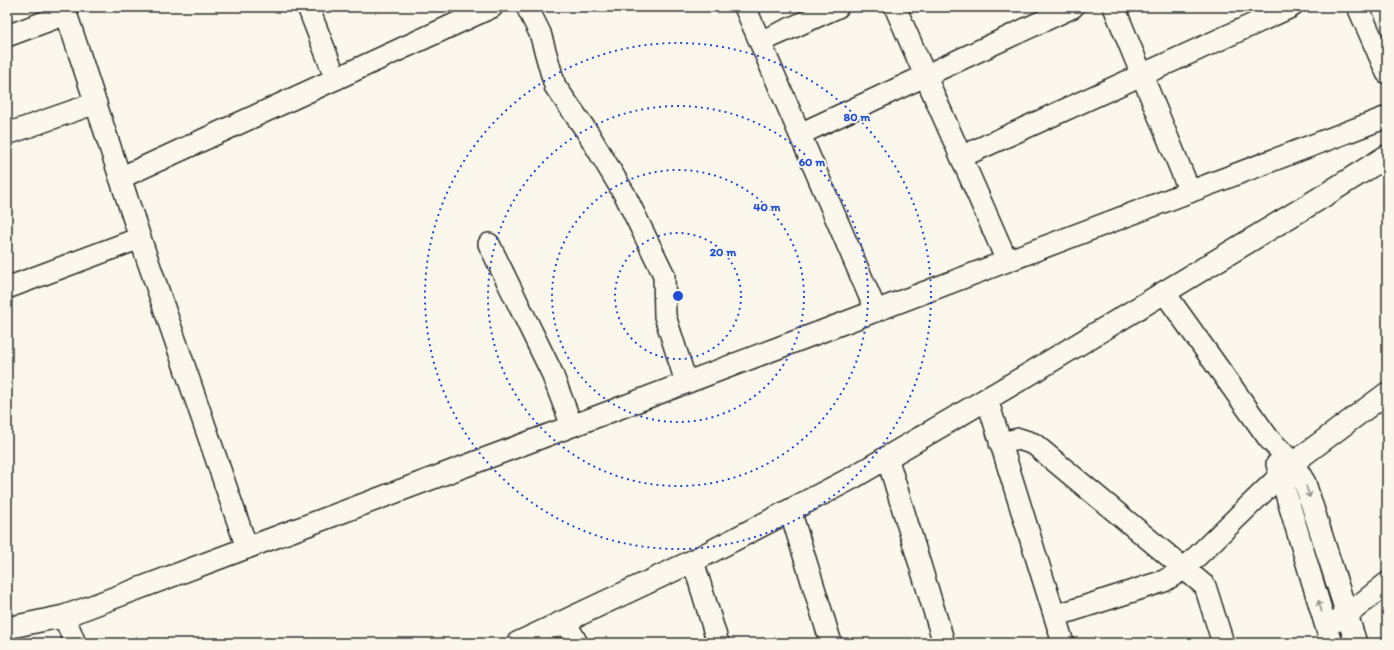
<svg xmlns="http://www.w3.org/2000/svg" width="1394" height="650" font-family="Itim,sans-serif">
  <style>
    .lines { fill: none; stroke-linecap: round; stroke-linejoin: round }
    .minor-casing { stroke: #2b2b2b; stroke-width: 24 }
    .tertiary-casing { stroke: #2b2b2b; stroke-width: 25 }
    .minor { stroke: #fbf7ec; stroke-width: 21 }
    .tertiary { stroke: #fbf7ec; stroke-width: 22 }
    .oneway { stroke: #93918c }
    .ring { fill: none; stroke: #1d4ed8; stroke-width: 2; stroke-dasharray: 2 4 }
    .centre { fill: #1d4ed8; stroke: #fbf7ec; stroke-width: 2 }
    .ring-label { font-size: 12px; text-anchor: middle; font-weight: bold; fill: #1d4ed8; stroke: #fbf7ec; stroke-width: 4; stroke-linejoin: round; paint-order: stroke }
  </style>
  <rect width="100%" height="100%" fill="#fbf7ec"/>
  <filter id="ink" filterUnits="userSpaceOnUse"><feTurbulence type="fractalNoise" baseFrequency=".025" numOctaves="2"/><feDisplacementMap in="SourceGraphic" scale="8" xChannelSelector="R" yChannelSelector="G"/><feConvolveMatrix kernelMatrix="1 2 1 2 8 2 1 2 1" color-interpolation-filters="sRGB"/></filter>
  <g filter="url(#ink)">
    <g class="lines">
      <defs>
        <path id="minor" d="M64,7l76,231 107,310
          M308,7l28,72
          M527,7l13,26 15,53 33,47 37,62 39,80 1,41 21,66
          M745,7l131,304
          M895,7l112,254
          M1114,7l76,185
          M1358,7l29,66
          M7,36l59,-22
          M760,42l78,-35
          M7,134l89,-31
          M800,134l273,-127
          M961,157l330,-150
          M120,178l372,-171
          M489,244l62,127 21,55
          M7,288l133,-50
          M1164,292l105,147 24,24 12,20 51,160
          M987,399l76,244
          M1000,443l19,-4 15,5 171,142 18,57
          M887,457l57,186
          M1277,464l54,179
          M790,510l41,133
          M693,561l25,82
          M64,616l11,27
          M1055,616l109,-35 21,-13 108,-105 94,-70
          M1336,621l11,-6 40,-32
          M565,622l12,21
          M7,628l57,-12 20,-7 488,-183 815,-309"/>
        <path id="tertiary" d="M518,643l175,-82 159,-83 174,-102 291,-176 70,-44"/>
      </defs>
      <use href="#minor" class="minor-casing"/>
      <use href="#tertiary" class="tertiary-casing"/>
      <use href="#minor" class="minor"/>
      <use href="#tertiary" class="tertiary"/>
    </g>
    <defs><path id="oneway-shaft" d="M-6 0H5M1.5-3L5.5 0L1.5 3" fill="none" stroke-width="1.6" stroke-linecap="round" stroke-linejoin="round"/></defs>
    <g class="oneway">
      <use href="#oneway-shaft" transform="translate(1308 492) rotate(72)"/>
      <use href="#oneway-shaft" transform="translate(1320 606) rotate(-107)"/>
    </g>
  </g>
  <g class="ring">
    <circle cx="678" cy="296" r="63"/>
    <circle cx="678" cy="296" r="126"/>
    <circle cx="678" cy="296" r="190"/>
    <circle cx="678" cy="296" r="253"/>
  </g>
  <circle cx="678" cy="296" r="6" class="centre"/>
  <g class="ring-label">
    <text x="857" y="121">80 m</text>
    <text x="812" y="166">60 m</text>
    <text x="767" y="211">40 m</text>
    <text x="723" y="256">20 m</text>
  </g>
  <rect width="1394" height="650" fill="none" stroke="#fbf7ec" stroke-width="24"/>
  <rect x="12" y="12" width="1370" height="626" fill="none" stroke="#2b2b2b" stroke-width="1.5" filter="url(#ink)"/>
</svg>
